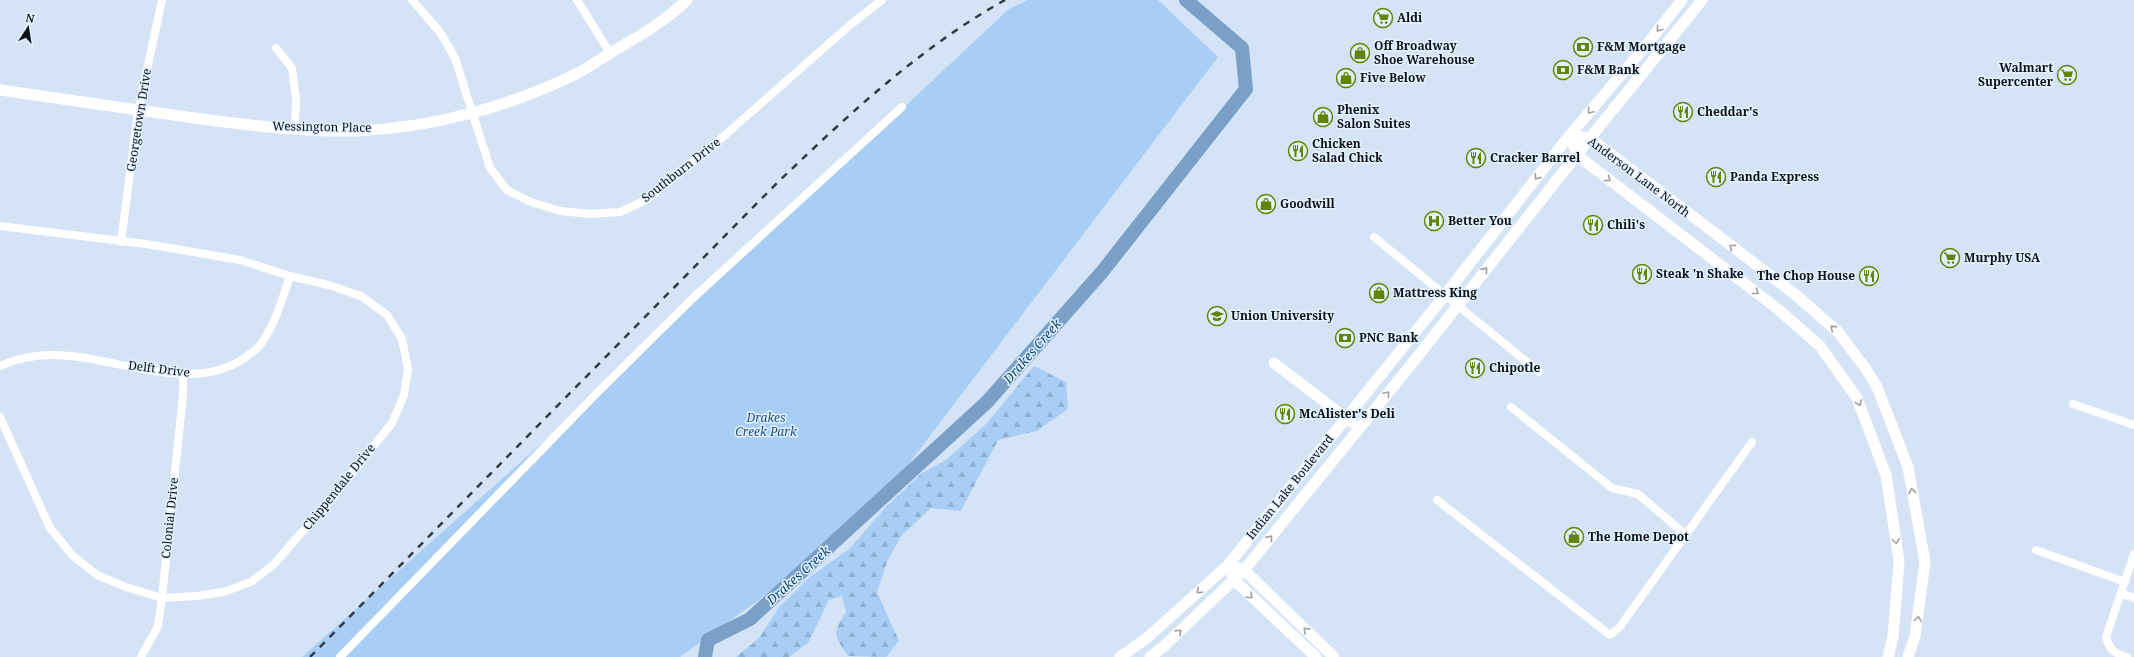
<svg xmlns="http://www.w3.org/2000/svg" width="2134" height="657" font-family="'Noto Serif',serif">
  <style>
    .forest { fill: url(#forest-firs) }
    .park { fill: #a9cef5 }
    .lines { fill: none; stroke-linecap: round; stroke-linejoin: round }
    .river { stroke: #7aa0c7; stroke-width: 14 }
    .street { stroke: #fff; stroke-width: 8 }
    .secondary { stroke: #fff; stroke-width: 11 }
    .rail { stroke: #323a41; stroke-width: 2.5; stroke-dasharray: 7 7; stroke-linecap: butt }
    .oneway { stroke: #9da0a2 }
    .labels { text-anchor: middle; stroke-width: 3; stroke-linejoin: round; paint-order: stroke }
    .poi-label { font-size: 12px; font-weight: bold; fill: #0b1116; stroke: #e4f1ff; text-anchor: start }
    .street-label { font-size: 12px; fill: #0b1116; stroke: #e4f1ff }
    .park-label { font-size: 12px; font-style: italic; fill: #154e81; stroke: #e4f1ff }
    .water-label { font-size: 13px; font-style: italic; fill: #064475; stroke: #e4f1ff }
  </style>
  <defs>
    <pattern id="forest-firs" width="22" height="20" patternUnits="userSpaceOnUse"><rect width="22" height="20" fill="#a9cef5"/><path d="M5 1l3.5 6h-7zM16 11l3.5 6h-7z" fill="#90b0d1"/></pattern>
  </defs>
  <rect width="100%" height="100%" fill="#d4e4f6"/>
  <path class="forest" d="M1034,366l32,16 2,27 -31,22 -39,9 -37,71 -30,-3 -30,28 -14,26 -10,30 22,49 -13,16 -38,-1c-14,-20 -16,-23 -2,-44l-4,-16 -13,4 -21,43 -19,14h-53l22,-18 21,-32 31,-30 39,-28 38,-43 35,-33 24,-13 41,-37z"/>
  <path class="park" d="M1028,0h130l60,57 -355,467 -183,133h-378l284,-253 423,-395z"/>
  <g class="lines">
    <path class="river" d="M705,657l3,-17 42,-21 237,-217 115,-130 144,-183 -4,-41 -56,-48"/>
    <path class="street" d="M412,0l28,32 15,26 35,110 17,22 24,12 29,9 31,3 29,-2 26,-12 61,-49 143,-126 32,-25
      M577,0l33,53
      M276,48l16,20 4,31 -1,30
      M0,226l146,18 94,16 50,16 39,9 32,11 26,19 15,24 6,30 -4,26 -12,28 -59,74 -60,68 -22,17 -28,10 -26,4 -35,2 -36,-11 -29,-12 -25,-20 -22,-27 -50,-111
      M1374,237l165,135
      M121,242l17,-131 24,-111
      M0,366c16,-7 32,-11 50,-11 63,-1 140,42 196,2 4,-4 11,-7 14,-12 15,-20 22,-45 30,-69
      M2073,404l61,21
      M1511,407l101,81 26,6 48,41
      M1437,500l173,135 9,-7 133,-186
      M2036,550l89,32
      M2121,593l13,5
      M141,657l17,-31 4,-28 21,-203v-20
      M340,657l256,-263 97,-96 209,-191
      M2127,657c-14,-4 -17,-7 -21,-20l28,-83"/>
    <path class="secondary" d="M0,90c65,9 129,19 194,28 53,7 108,14 162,13 75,-3 153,-24 220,-57 12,-6 23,-14 34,-21 28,-16 54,-31 77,-53
      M1570,135l20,3 206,157 42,37 28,37 11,18 31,80 17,95 -10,74 -7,21
      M1570,135l7,20 202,155 41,36 37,52 29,77 13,86 -6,76 -5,20
      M1274,363l77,59
      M1238,568l6,2 90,87
      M1231,573l2,6 83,78
      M1120,657l27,-19 81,-73 217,-270 125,-160 78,-92 34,-43
      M1150,657l12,-9 82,-78 162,-199 184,-233 112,-138"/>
    <path class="rail" d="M310,657l466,-473c71,-68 143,-136 229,-184"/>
  </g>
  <defs><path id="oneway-chevron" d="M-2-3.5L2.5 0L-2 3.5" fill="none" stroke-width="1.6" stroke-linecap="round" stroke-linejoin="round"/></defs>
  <g class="oneway">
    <use href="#oneway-chevron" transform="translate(1659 29) rotate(128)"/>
    <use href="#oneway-chevron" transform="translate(1590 111) rotate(130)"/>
    <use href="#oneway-chevron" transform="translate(1537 177) rotate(128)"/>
    <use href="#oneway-chevron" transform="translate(1608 179) rotate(37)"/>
    <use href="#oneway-chevron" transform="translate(1732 247) rotate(-143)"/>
    <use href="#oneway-chevron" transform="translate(1485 270) rotate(-51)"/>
    <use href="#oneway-chevron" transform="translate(1756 292) rotate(38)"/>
    <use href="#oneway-chevron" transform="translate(1833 328) rotate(-139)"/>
    <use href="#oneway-chevron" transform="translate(1387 394) rotate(-50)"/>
    <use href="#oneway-chevron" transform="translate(1859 403) rotate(67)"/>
    <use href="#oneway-chevron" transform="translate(1912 491) rotate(-100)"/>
    <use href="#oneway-chevron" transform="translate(1270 538) rotate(-51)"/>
    <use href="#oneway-chevron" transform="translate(1896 541) rotate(82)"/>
    <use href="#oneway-chevron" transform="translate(1199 591) rotate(138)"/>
    <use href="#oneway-chevron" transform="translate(1250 596) rotate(43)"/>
    <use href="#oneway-chevron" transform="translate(1918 619) rotate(-82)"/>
    <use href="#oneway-chevron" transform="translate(1306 630) rotate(-136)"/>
    <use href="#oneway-chevron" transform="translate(1179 632) rotate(-44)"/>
  </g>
  <defs>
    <symbol id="supermarket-ring" viewBox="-11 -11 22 22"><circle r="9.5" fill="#e4f1ff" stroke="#608504" stroke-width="1.5"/><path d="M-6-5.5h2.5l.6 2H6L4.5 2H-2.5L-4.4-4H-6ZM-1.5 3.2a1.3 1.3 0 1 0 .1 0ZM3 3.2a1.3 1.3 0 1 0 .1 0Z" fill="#608504"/></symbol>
    <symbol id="bank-ring" viewBox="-11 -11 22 22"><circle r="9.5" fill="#e4f1ff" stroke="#608504" stroke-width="1.5"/><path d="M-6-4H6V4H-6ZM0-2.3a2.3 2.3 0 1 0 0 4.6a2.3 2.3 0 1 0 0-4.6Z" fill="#608504"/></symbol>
    <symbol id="shop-ring" viewBox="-11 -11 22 22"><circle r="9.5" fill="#e4f1ff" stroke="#608504" stroke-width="1.5"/><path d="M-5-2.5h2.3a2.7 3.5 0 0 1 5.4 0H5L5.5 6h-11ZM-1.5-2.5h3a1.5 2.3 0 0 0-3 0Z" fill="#608504"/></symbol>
    <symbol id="restaurant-ring" viewBox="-11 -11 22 22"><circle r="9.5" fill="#e4f1ff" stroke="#608504" stroke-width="1.5"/><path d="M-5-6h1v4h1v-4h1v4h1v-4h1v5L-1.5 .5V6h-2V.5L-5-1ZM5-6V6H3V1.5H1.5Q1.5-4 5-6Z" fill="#608504"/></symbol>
    <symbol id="hospital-ring" viewBox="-11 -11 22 22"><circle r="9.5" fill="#e4f1ff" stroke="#608504" stroke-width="1.5"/><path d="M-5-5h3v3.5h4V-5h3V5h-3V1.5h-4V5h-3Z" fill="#608504"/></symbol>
    <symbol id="university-ring" viewBox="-11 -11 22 22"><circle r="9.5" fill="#e4f1ff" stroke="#608504" stroke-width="1.5"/><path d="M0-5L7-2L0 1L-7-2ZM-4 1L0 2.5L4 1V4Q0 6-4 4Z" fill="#608504"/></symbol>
  </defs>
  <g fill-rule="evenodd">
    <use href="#supermarket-ring" x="1372" y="7" width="22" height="22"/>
    <use href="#bank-ring" x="1572" y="36" width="22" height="22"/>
    <use href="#shop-ring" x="1349" y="42" width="22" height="22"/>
    <use href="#bank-ring" x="1552" y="59" width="22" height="22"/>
    <use href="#supermarket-ring" x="2056" y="64" width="22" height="22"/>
    <use href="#shop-ring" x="1335" y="67" width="22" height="22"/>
    <use href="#restaurant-ring" x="1672" y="101" width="22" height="22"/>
    <use href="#shop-ring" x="1312" y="106" width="22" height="22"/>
    <use href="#restaurant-ring" x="1287" y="140" width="22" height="22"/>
    <use href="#restaurant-ring" x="1465" y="147" width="22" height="22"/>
    <use href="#restaurant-ring" x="1705" y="166" width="22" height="22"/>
    <use href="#shop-ring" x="1255" y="193" width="22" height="22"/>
    <use href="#hospital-ring" x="1423" y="210" width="22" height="22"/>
    <use href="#restaurant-ring" x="1582" y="214" width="22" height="22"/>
    <use href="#supermarket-ring" x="1939" y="247" width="22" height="22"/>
    <use href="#restaurant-ring" x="1631" y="263" width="22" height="22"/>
    <use href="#restaurant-ring" x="1858" y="265" width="22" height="22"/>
    <use href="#shop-ring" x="1368" y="282" width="22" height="22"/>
    <use href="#university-ring" x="1206" y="305" width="22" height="22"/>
    <use href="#bank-ring" x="1334" y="327" width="22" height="22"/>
    <use href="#restaurant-ring" x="1464" y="357" width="22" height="22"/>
    <use href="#restaurant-ring" x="1274" y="403" width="22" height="22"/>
    <use href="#shop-ring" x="1563" y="526" width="22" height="22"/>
  </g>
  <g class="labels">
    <g class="poi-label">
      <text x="1397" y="22">Aldi</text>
      <text x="1374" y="50">Off Broadway<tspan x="1374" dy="14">Shoe Warehouse</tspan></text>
      <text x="1597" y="51">F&amp;M Mortgage</text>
      <text x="2053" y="72" text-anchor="end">Walmart<tspan x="2053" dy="14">Supercenter</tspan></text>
      <text x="1577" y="74">F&amp;M Bank</text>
      <text x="1360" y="82">Five Below</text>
      <text x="1337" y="114">Phenix<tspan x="1337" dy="14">Salon Suites</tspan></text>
      <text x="1697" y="116">Cheddar's</text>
      <text x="1312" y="148">Chicken<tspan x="1312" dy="14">Salad Chick</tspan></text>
      <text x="1490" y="162">Cracker Barrel</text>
      <text x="1730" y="181">Panda Express</text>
      <text x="1280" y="208">Goodwill</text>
      <text x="1448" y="225">Better You</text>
      <text x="1607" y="229">Chili's</text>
      <text x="1964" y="262">Murphy USA</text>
      <text x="1656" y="278">Steak 'n Shake</text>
      <text x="1855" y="280" text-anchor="end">The Chop House</text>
      <text x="1393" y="297">Mattress King</text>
      <text x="1231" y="320">Union University</text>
      <text x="1359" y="342">PNC Bank</text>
      <text x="1489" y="372">Chipotle</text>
      <text x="1299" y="418">McAlister's Deli</text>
      <text x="1588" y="541">The Home Depot</text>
    </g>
    <g class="street-label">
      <text transform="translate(139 120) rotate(-81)" y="4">Georgetown Drive</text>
      <text transform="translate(322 127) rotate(1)" y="4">Wessington Place</text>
      <text transform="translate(681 170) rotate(-38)" y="4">Southburn Drive</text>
      <text transform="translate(1639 177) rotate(37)" y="4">Anderson Lane North</text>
      <text transform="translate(159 369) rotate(7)" y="4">Delft Drive</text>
      <text transform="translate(339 487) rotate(-51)" y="4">Chippendale Drive</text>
      <text transform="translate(1290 487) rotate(-51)" y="4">Indian Lake Boulevard</text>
      <text transform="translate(170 518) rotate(-84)" y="4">Colonial Drive</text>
    </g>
    <g class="park-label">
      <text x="766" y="422">Drakes<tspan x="766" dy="14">Creek Park</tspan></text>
    </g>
    <g class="water-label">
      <text transform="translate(1032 351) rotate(-49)" y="5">Drakes Creek</text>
      <text transform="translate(798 575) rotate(-42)" y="5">Drakes Creek</text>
    </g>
  </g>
  <g transform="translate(28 28) rotate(12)" stroke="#e4f1ff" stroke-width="3" paint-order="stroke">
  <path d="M0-3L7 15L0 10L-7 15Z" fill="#0b1116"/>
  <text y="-6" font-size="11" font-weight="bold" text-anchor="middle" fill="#0b1116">N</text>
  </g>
</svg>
